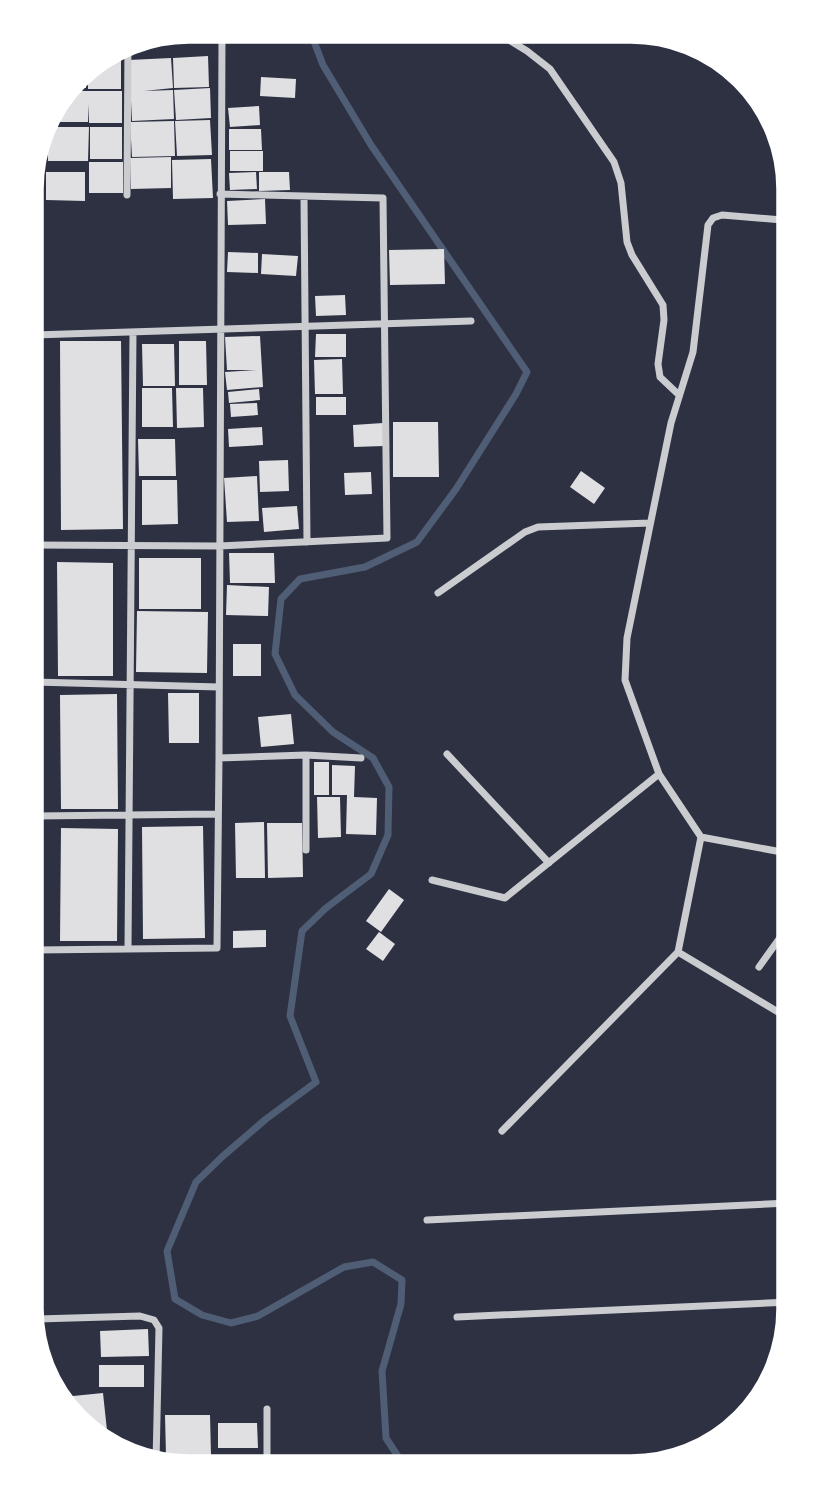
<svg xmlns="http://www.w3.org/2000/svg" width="820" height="1498" font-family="Montserrat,sans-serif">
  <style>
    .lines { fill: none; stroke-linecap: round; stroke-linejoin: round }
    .stream { stroke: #4f5d75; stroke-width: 7 }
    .building { fill: #e0e0e3 }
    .minor { stroke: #caccd0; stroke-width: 7 }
    .rim { fill: none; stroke: #fff; stroke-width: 3.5 }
  </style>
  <rect width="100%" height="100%" fill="#2d3142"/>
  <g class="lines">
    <path class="stream" d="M310,31l13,34 48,80 156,227 -11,22 -60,95 -39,53 -52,25 -65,12 -19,20 -6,55 20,41 38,37 40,26 16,29 -1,48 -17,39 -45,34 -24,23 -12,85 26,66 -50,37 -43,37 -27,26 -29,69 8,48 27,16 29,8 27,-7 86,-49 29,-5 29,18 -1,24 -19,67 4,67 17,26"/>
  </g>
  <path class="building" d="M208,56l1,31 -35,1 -1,-30z
    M105,57h16v32h-33v-22z
    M171,58l2,30 -29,3 29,-1 1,29 -42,2 -3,-61z
    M86,68v20h-16l14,-18z
    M261,77l35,2 -1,19 -35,-2z
    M210,88l1,30 -35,2 -2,-30z
    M68,91h54v32h-33v-19l-1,18h-41v-5z
    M259,106l1,19 -30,2 -2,-19z
    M210,120l2,35 -35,1 -2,-35z
    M174,121l1,35 -43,1 -2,-35z
    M48,127h41l-1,34h-40z
    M90,127h32v32h-32z
    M229,129h32l1,21h-33z
    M230,151h33v20h-33z
    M171,157v31l-40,1 -1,-31z
    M211,159l2,39 -40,1 -1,-39z
    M89,162h34v31h-34z
    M46,172h39v29l-39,-1z
    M256,172l1,17 -27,1 -1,-17z
    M259,172h30l1,18 -31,1z
    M265,199l1,25 -38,1 -1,-24z
    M444,249l1,35 -55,1 -1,-35z
    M228,252l30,1v20l-31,-1z
    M262,254l36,2 -2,20 -35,-2z
    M345,295l1,20 -30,1 -1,-20z
    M316,334h30v23h-31z
    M260,336l3,51 -36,3 -2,-18 32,-2h-30l-2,-33z
    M60,341h61l2,188 -62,1z
    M179,341h27l1,44h-28z
    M142,344h32l1,42h-32z
    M342,359l1,35h-28l-1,-34z
    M142,388h30l1,39h-31z
    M176,388h27l1,39 -27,1z
    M259,389l1,11 -31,3 -1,-11z
    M316,397h30v18h-30z
    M257,403l1,12 -27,2 -1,-13z
    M393,422h45l1,55h-46z
    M383,423l1,23 -30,1 -1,-22z
    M262,427l1,18 -34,2 -1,-18z
    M138,439h37l1,37h-37z
    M288,460l1,31 -29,1 -1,-31z
    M581,471l24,17 -11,16 -24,-17z
    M371,472l1,22 -27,1 -1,-22z
    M257,476l2,45 -32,1 -3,-44z
    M142,480h35l1,44 -36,1z
    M297,506l2,23 -35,3 -2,-24z
    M229,553h45l1,30h-45z
    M139,558h62v51h-62z
    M57,562l56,1v113h-55z
    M227,585l42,2 -1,29 -42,-1z
    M137,611l71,1 -1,61 -71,-1z
    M233,644h28v32h-28z
    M168,693h31v50h-30z
    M117,694l1,115h-57l-1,-114z
    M291,714l3,30 -33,3 -3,-30z
    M314,762h15v33h-15z
    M332,765l23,1 -1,31 23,1 -1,37 -30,-1 1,-39h-15z
    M317,797h23l1,40 -23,1z
    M264,822l1,56h-29l-1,-55z
    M267,823h35l1,54 -35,1z
    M203,826l2,112 -62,1 -1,-112z
    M61,828l57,1 -1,112h-57z
    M389,889l15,11 -23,32 -15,-11z
    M266,930v17l-33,1v-17z
    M379,932l16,12 -12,17 -17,-12z
    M148,1329l1,27 -48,1 -1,-26z
    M99,1365h45v22h-45z
    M103,1393l5,47 -24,-11 -21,-32z
    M165,1415h45l1,40 -45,1z
    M218,1423h39l1,25h-40z
    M204,1460h47l1,6h-47z"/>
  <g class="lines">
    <path class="minor" d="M496,32l31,19 23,18 64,93 7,21 6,59 5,13 31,50 1,15 -6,44 2,13 19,18
      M148,38h74l47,-8
      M127,195l1,-153
      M304,197l3,345
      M34,335l437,-14
      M33,470l3,-318
      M33,545l186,1 168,-8 -4,-340 -163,-4
      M438,593l87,-61 13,-5 112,-4
      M34,682l185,5
      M447,754l102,109
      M306,755v95
      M219,758l87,-3 55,3
      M35,816l183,-2
      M701,837l86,16
      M432,880l73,18 154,-124
      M128,948l5,-616
      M36,950l181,-2 2,-190 3,-720
      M678,952l110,66
      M759,967l28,-39
      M502,1131l176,-179 23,-115 -42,-63 -34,-94 2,-42 44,-215 22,-71 15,-127 5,-7 9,-3 60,5
      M427,1220l362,-17
      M457,1317l333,-15
      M38,1319l102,-3 14,4 5,8 -3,134
      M320,1461v4
      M267,1465v-56"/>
  </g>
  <path d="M0 0H820V1498H0ZM189 42H631A147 147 0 0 1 778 189V1309A147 147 0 0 1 631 1456H189A147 147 0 0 1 42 1309V189A147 147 0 0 1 189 42Z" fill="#fff" fill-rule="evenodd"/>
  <path class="rim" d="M189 42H631A147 147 0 0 1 778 189V1309A147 147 0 0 1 631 1456H189A147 147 0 0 1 42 1309V189A147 147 0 0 1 189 42Z"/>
</svg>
